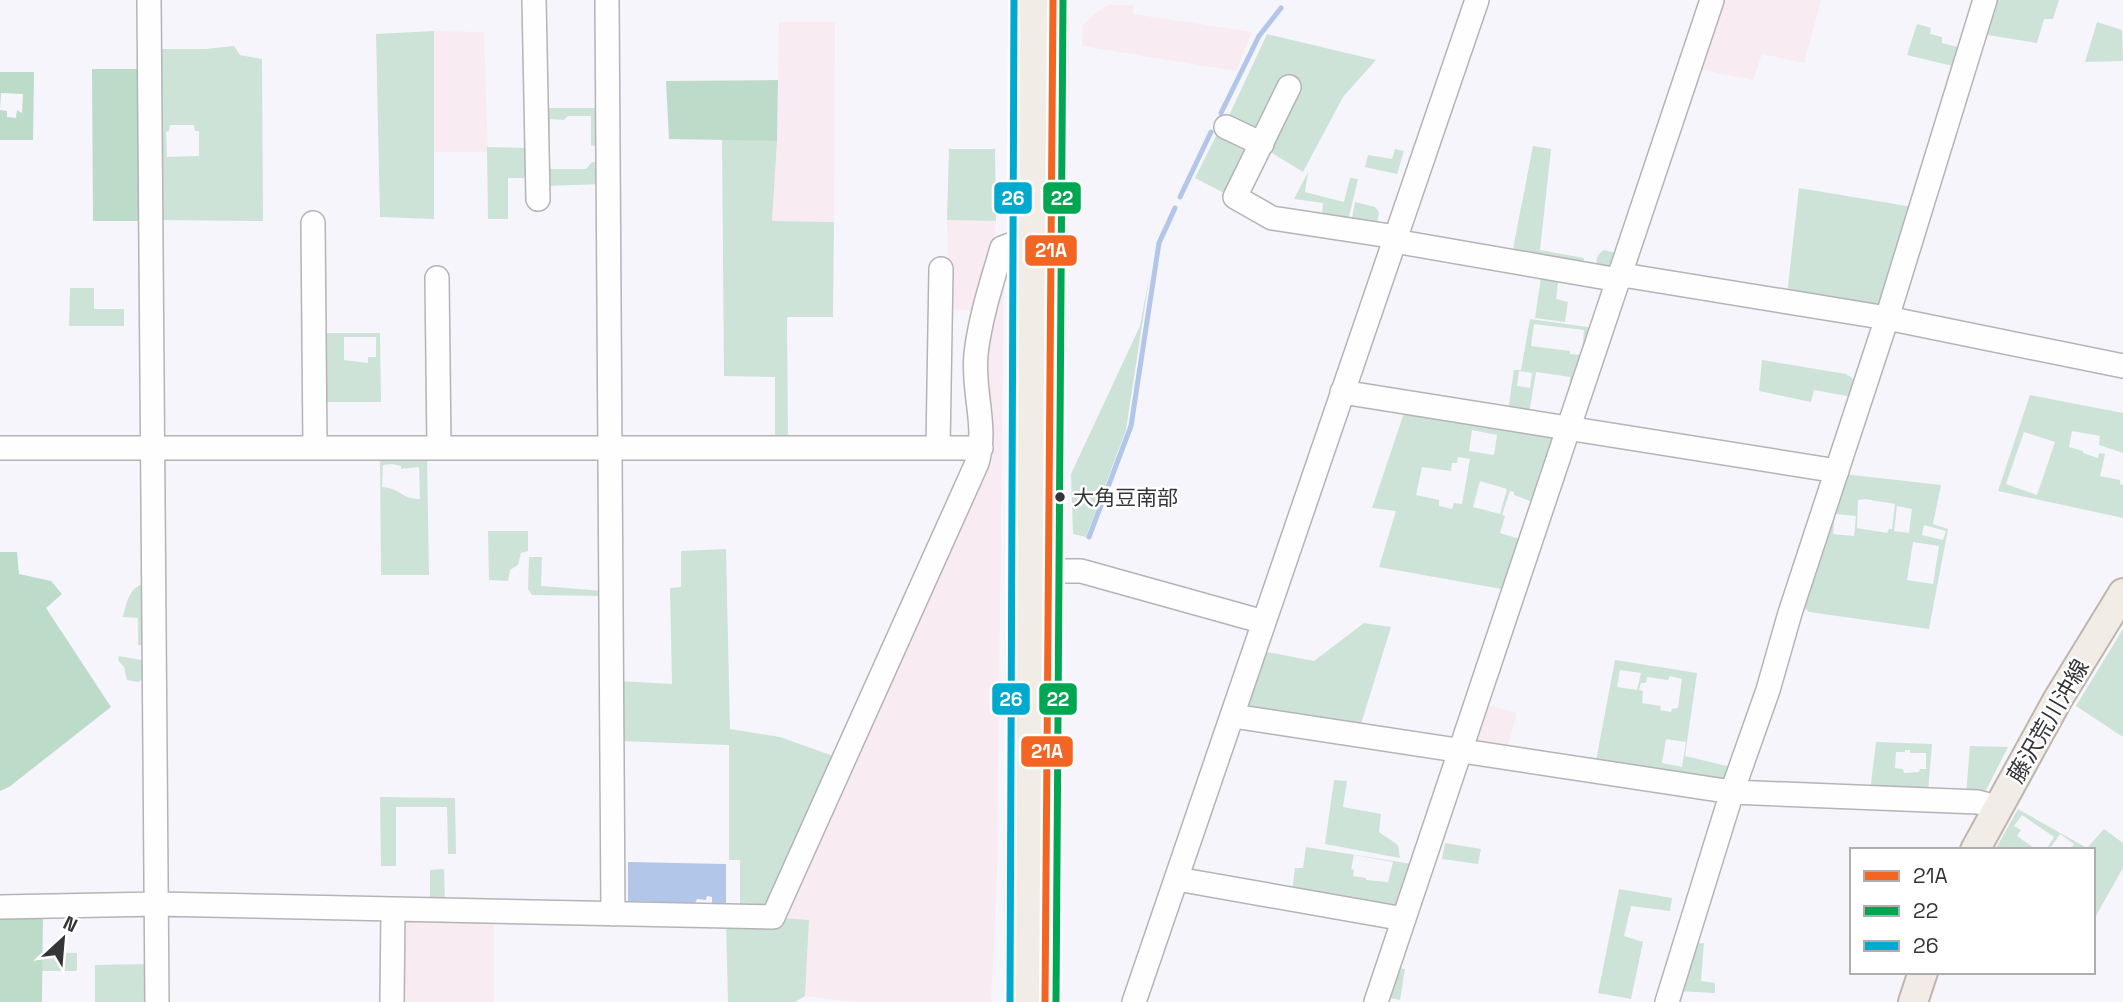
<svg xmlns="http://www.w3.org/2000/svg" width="2123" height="1002" font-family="'Space Grotesk','Noto Sans JP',sans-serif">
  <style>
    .commercial { fill: #f9ebf2 }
    .green { fill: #cde3d7; fill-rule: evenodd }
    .forest { fill: #bddbc9; fill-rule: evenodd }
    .water { fill: #b2c6ea }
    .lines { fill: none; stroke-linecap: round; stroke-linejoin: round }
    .stream { stroke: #b2c6ea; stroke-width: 5 }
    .minor-casing { stroke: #b3b3b8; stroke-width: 26 }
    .major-casing { stroke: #bfb5ac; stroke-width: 32 }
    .minor { stroke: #fefeff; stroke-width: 23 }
    .major { stroke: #f2ece6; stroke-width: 28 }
    .bus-1-casing { stroke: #fff; stroke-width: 12 }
    .bus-2-casing { stroke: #fff; stroke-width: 12 }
    .bus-3-casing { stroke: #fff; stroke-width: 12 }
    .bus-1 { stroke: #f26522; stroke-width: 7 }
    .bus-2 { stroke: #00a651; stroke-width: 7 }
    .bus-3 { stroke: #00a9ce; stroke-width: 7 }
    .bus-dot { fill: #353439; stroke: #fff; stroke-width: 2.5 }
    .labels { text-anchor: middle; stroke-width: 5; stroke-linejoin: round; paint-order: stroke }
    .bus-label { font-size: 21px; fill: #353439; stroke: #fff; text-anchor: start }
    .street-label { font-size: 23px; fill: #353439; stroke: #fff }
    .line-badge { stroke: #fff; stroke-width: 2.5 }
    .badge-label { font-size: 19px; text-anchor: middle; font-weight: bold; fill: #fff }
  </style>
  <rect width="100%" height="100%" fill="#f6f5fc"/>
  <path class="commercial" d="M1720,0h101l-17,63 -42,-9 -9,26 -56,-11z
    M1109,5h24v9l119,18 -16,39 -154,-25 1,-20 13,-14z
    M779,22h56l-1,200 -62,-1 5,-80z
    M434,31l50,1 4,120h-54z
    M947,220l49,1 -2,26 -19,64 -26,-2z
    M1004,256l-7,622 -6,124h-137l-49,-6 4,-76 -27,-2 202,-460 -5,-105z
    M1483,704l34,9 -11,39 -35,-4z
    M402,919l92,1v82h-93z"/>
  <path class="green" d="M1993,0h66l-6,19h-9l-7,24 -56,-9z
    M2097,22l25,8 1,31 -38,1z
    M1917,24l14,4 -1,6 12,3v6l20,5 -6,19 -49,-12z
    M434,31v188l-54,-2 -4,-183z
    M1267,34l109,26 -33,37 -40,75 -78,-48z
    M234,46l6,9 22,4 1,162 -105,-1 -2,-171h50zM170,125h24l1,6h4v25l-32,1 -1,-25 3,-1z
    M547,108h53v37l-9,1v-30h-23l-4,4 -14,-1 -1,50h37l6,-7h9v22l-55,2z
    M1220,128l36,18 -26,50 -35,-18z
    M722,139l55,2 -5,80 62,1 -1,95h-46l1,122h-13v-62l-51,-1z
    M1533,146l18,3 -11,101 44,8 -1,8 -71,-12z
    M487,147l42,1v20l-5,10h-16v41h-20z
    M949,149h46l1,72 -49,-1z
    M1395,149l9,2 -7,23 -32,-7 3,-12 24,4z
    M1308,172l-3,20 39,10 6,-24 8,1 -10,42 -26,-4 1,-14 -29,-4z
    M1799,188l114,19 -32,101 -94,-13z
    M1355,202l20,5 4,5 -2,13 -26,-2z
    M1604,250l16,4 -5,15 -18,-1c-1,-8 -1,-13 7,-18z
    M1542,271l17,3 -3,25 12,3 -3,20 -30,-4z
    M1150,273l-24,157 -40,107 -13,-3 -2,-60 69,-148z
    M70,288h24v21h30v17h-55z
    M1530,319l65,9 -27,75 2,-26 -34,-5 -7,42 -21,-3 6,-41h7zM1534,324l50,6 -2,25 -12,-1v-3l-39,-5zM1519,371l13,2 -2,15 -13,-2z
    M324,333h56l1,69h-57zM344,337h32v20h-8v6l-24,-3z
    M1762,360l84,14 6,4 4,7 -4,12 -38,-7 -3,12 -52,-11z
    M2030,395l93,18v40l-24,-8 1,-9 -28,-5 -3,16 14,4v2l15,5 1,-5 6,1 -5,22 20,4v4l3,1v33l-125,-27zM2024,432l31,10 -18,53 -31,-11z
    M1405,410l157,21 -55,159 -128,-23 17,-56 -24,-3zM1472,430l25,5 -3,20 -25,-4zM1458,457l12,2 -8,45 -8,-1 -2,6 -13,-3v-6l-23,-5 6,-28 29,4 1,-8h5zM1480,481l27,8 -7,25 -27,-7zM1510,491l4,1v3l21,8 -12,37 -23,-7 5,-17 -3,-1z
    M380,455h47l2,120h-48zM392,464l9,2v3l18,-2 1,32c-19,0 -18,-10 -38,-12l1,-22z
    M1843,474l98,11 -8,39 15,5 -19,100 -120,-17 -10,-9zM1865,499l30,5 -3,25h-3l-2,4 -30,-5 1,-28zM1897,506l15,3 -3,24 -15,-2zM1835,514l21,2 -2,20 -21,-2zM1924,525l22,6 -3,9 -21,-5zM1913,542l26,4 -6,38 -26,-4z
    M488,531h40v20l-7,2 -3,12 -8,5 -2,11 -19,-1z
    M726,549l4,180 50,8 56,20 -65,147 -8,5 -23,1v-50h-11v-115l-111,-4v-60l54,3 -2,-96 11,-1v-36z
    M529,557h13l-1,29 63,5 -1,5 -71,-1 -4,-6z
    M143,584l6,62 -11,-1v-27l-15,-1c3,-13 6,-29 20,-33z
    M1364,623l27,4 -31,100 -117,-21 19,-55 52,10z
    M2123,629v108l-47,-31z
    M119,656l28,5v16l-9,5 -11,-2 -3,-13 -6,-7z
    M1615,660l82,13 -12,83 46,11 -3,17 -133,-18zM1620,670l21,3 -4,17 -20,-3zM1670,676l12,3 -4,29 -6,1 -1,3 -11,-2 1,-4 -19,-3 1,-12 -4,-1 2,-7h5l1,-6 21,3zM1666,739l20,3 -4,25 -20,-4z
    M1876,742l56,2 -4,48h-58zM1905,750h5v3h16v16h-6l-1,3 -15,1 -1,-4 -8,-1 1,-16h9z
    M1970,746l38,1 -25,49 -17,-1z
    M1334,780l13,1 -4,26 38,7 -2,18 19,13 2,13 -75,-14z
    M380,797l75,1 1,56h-8l-1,-47h-51v59h-15z
    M2018,809l69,39 17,-19 19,14v25l-30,53v-71h-23l4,-6 -14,-10 -11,16h-3l8,-13 -32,-22 -8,11 7,4 -4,6 20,14h-42z
    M1445,843l36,6 -3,15 -36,-5z
    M1306,847l106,17 -14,42 -106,-14 3,-24h8zM1354,855l39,7 -5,20 -22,-2v-2l-13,-2 1,-6 -3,-1z
    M444,869l1,32 -15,1v-32z
    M1619,889l53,9 -2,13 -39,-5 -7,30 19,6 -12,57 -33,-6z
    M782,918l27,2 -4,76 -10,6h-67l-2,-81z
    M1704,943l-3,38 14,2v10l-39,-2 16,-47z
    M42,952l35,1v18h-35z
    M147,964v38h-52v-37z
    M1394,968l11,1 -5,31 -16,-3z"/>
  <path class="forest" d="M92,69h51l3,152h-53z
    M0,72h34l-1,68h-33zM1,93l22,1 -1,19 -5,-3 -1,8 -9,-1v-6l-7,-1z
    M778,80l-1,61 -108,-2 -3,-58z
    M0,552h17l2,22 32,7 11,13 -16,14 65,99 -102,80 -9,4z
    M43,914l-1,88h-42v-87z"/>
  <path class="water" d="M628,862l98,2v39h-14v-6l-5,-1 -1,4 -9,-1 -2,4 -67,-2z"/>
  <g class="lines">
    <path class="stream" d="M1221,113l38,-77 22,-28
      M1180,197l31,-65
      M1089,537l42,-111 28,-183 16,-35"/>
    <defs>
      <path id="minor" d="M149,0l8,1002
        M534,0l4,199
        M607,0l6,914
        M1289,87l-54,110 37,21 118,18 10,6 213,37 16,-3 258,42 236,48
        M1226,127l36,17
        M313,223l2,225
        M437,278l2,170
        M1342,392l495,79
        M938,447l3,-178
        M0,448h981
        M1033,571h48l183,51
        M1233,716l499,76 246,10 19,5
        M1177,879l227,40
        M0,907l157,-3 616,13 204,-454c11,-36 -5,-72 -1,-109 4,-36 16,-72 26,-106l8,-3 31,1
        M392,1002l1,-92
        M1134,1002l343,-1002
        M1376,1002l336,-1002
        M1667,1002l65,-210 36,-102 22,-77 97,-295 98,-318"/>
      <path id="major" d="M1975,850l83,-151 65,-106
        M1020,1002l5,-1002
        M1045,1002l8,-1002
        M1913,1002l10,-30"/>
    </defs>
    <use href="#minor" class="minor-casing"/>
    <use href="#major" class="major-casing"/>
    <use href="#minor" class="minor"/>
    <use href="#major" class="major"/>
    <defs>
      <path id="bus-1" d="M1045,1002l8,-1002"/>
      <path id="bus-2" d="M1056,1002l7,-1002"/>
      <path id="bus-3" d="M1010,1002l4,-1002"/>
    </defs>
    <use href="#bus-1" class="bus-1-casing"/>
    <use href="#bus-2" class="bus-2-casing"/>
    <use href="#bus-3" class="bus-3-casing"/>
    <use href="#bus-1" class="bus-1"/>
    <use href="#bus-2" class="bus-2"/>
    <use href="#bus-3" class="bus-3"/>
  </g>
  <circle class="bus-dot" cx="1060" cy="497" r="6"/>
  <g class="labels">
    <g class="bus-label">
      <text x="1073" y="505">大角豆南部</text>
    </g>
    <g class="street-label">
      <text transform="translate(2048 721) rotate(-60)" y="8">藤沢荒川沖線</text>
    </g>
  </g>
  <g class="line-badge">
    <rect x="993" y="181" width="40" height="34" rx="7" fill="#00a9ce"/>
    <rect x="1042" y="181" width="40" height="34" rx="7" fill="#00a651"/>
    <rect x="1024" y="234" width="54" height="33" rx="7" fill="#f26522"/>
    <rect x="991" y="682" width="40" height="34" rx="7" fill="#00a9ce"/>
    <rect x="1038" y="682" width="40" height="34" rx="7" fill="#00a651"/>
    <rect x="1020" y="735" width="54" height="33" rx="7" fill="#f26522"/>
  </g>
  <g class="badge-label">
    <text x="1013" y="205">26</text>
    <text x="1062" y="205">22</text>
    <text x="1051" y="257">21A</text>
    <text x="1011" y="706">26</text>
    <text x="1058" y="706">22</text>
    <text x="1047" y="758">21A</text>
  </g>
  <rect x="1850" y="848" width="245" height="126" fill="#ffffff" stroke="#aeaeb0" stroke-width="2"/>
  <rect x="1864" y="871" width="35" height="10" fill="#f26522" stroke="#aeaeb0" stroke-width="2"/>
  <text x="1913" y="883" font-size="21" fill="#353439">21A</text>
  <rect x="1864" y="906" width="35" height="10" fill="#00a651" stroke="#aeaeb0" stroke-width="2"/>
  <text x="1913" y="918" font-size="21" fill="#353439">22</text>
  <rect x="1864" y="941" width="35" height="10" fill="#00a9ce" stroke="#aeaeb0" stroke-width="2"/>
  <text x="1913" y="953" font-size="21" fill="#353439">26</text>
  <g transform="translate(63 939) rotate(26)" stroke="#ffffff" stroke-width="5" paint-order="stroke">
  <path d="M0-5L12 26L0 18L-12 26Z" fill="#353439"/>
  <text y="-10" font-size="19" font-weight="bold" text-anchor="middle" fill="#353439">N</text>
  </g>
</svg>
